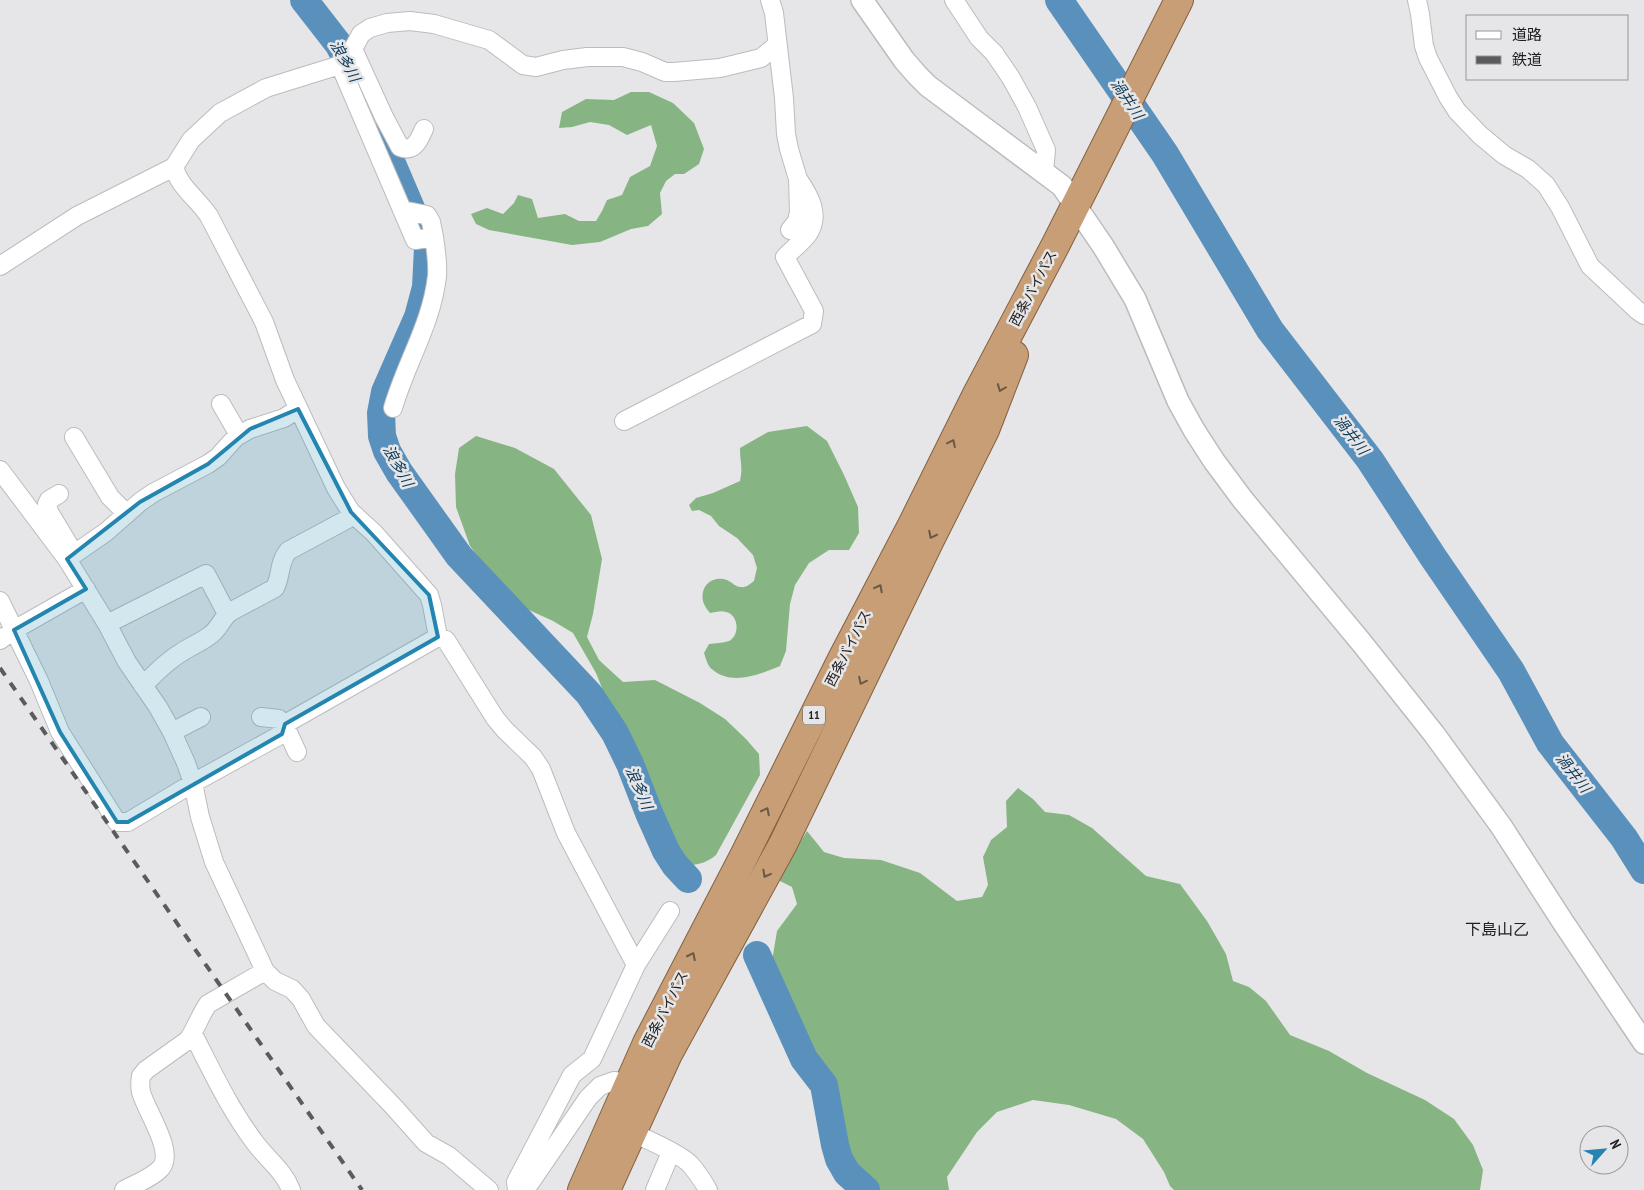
<svg xmlns="http://www.w3.org/2000/svg" width="1644" height="1190" font-family="'PT Sans Narrow','Noto Sans JP',sans-serif">
  <style>
    .forest { fill: #86b583 }
    .lines { fill: none; stroke-linecap: round; stroke-linejoin: round }
    .river { stroke: #5a91bc; stroke-width: 28 }
    .minor-casing { stroke: #bcbcbe; stroke-width: 20 }
    .tertiary-casing { stroke: #bcbcbe; stroke-width: 24 }
    .trunk-casing { stroke: #836141; stroke-width: 30 }
    .minor { stroke: #fff; stroke-width: 18 }
    .tertiary { stroke: #fff; stroke-width: 21 }
    .trunk { stroke: #c79e76; stroke-width: 28 }
    .rail { stroke: #5b5b5d; stroke-width: 4; stroke-dasharray: 9 9; stroke-linecap: butt }
    .oneway { stroke: #6a5846 }
    .marked { fill: #2485b0; fill-opacity: 0.2; stroke: #2485b0; stroke-width: 4; stroke-linejoin: round }
    .labels { text-anchor: middle; stroke-width: 5; stroke-linejoin: round; paint-order: stroke }
    .shield { fill: #e6e6e8; stroke: #5a5a5b; stroke-width: 1 }
    .shield-label { font-size: 12px; font-weight: bold; fill: #1e1e1f }
    .street-label { font-size: 14px; fill: #1e1e1f; stroke: #e6e6e8 }
    .water-label { font-size: 15px; font-style: italic; fill: #0d3957; stroke: #e6e6e8 }
    .quarter-label { font-size: 16px; fill: #1e1e1f; stroke: #e6e6e8 }
  </style>
  <rect width="100%" height="100%" fill="#e6e6e8"/>
  <path class="forest" d="M631,92h18l24,11 21,20 10,26 -5,15 -15,10h-9l-9,7 -6,12 2,21 -14,12 -17,3 -31,13 -28,3 -83,-15 -13,-6 -5,-10 16,-6 16,6 11,-11 4,-8 14,4 6,19 27,-4 14,7h17l6,-10 5,-11 15,-5 8,-18 20,-11 7,-20 -6,-21 -24,10 -18,-10 -19,-3 -18,5 -13,1 3,-16 24,-13 28,1z
    M807,426l20,15 17,34 14,32 1,26 -10,17h-20l-20,13 -14,22 -5,19 -4,47 -6,15c-19,8 -48,20 -67,4 -5,-3 -7,-11 -9,-17l5,-9c6,-1 14,-1 20,-3 11,-6 10,-26 -3,-29 -4,-2 -11,0 -16,1 -5,-6 -9,-12 -7,-21 2,-11 14,-16 24,-12 5,2 8,7 14,7 5,1 9,-3 13,-6l3,-13 -4,-13 -16,-17 -18,-12 -8,-10 -12,-6 -7,1 -3,-6 7,-7 17,-5 27,-12c3,-15 0,-19 0,-33l28,-16z
    M476,436l39,12 39,21 37,46 11,44 -9,55 -6,23 12,23 24,22 32,-2 45,23 25,16 21,20 13,15 1,21 -44,80c-14,12 -30,11 -48,10 -31,-34 -37,-84 -58,-125 -5,-9 -11,-17 -16,-26l3,-18 5,-8 -6,-15 -23,-40 -20,-12 -24,-11 -36,-33 -23,-31 -14,-39 -1,-33 4,-26z
    M1018,788l15,11 12,13 24,3 23,13 54,48 34,8 27,37 19,33 7,27 16,6 17,14 24,34 39,16 38,22 58,27 29,19 19,26 10,25 -3,20h-306l-4,-4 -6,-14 -21,-33 -27,-20 -47,-14 -36,-5 -36,12 -20,20 -30,45 2,13h-73l-29,-27 -8,-22 -3,-32 -7,-27 -19,-26 -29,-60 -8,-21 -1,-14 5,-30 20,-27 -5,-17 -14,-7 29,-49 17,21 20,6 37,2 39,13 37,28 25,-4 6,-12 -5,-28 8,-17 16,-13 -1,-26z"/>
  <g class="lines">
    <path class="river" d="M304,0l35,45 13,25 76,178 -2,39 -8,30 -33,75 -4,21 1,23 5,15 12,21 60,84 130,138 26,39 15,31 19,49 17,38 9,14 13,14
      M1059,0l106,154 105,176 100,130 63,97 78,114 39,72 74,95 20,32
      M757,955l47,104 20,26 11,60 4,14 8,14 19,17"/>
    <defs>
      <path id="minor" d="M770,0l4,13 10,85 2,36 3,15 9,30 1,33 -2,9 -7,9
        M954,0l25,38 15,15 17,25 16,29 19,43 -2,22
        M1417,0l3,14 4,32 4,12 20,39 9,14 23,24 24,20 24,14 18,16 14,22 30,59 47,44 7,5
        M353,49l31,68 16,30c14,6 19,-7 24,-18
        M340,65l-74,23 -46,25 -29,27 -17,27c5,20 24,32 35,49l55,106 21,58 51,108 15,24 23,21 55,62 3,10 6,32
        M402,210l25,5 4,7 3,15 -19,3 -75,-175 12,-14 9,-17 9,-6 17,-5 23,-2 24,3 55,16 34,25 13,2 27,-7 24,-3h36l19,5 23,10h9l46,-4 41,-10 16,-13
        M0,266l77,-50 97,-49
        M221,404l18,31
        M393,408c13,-45 39,-85 44,-132 1,-13 -1,-26 -3,-39
        M624,421l188,-97 2,-13 -29,-54c8,-8 17,-15 23,-23 13,-19 1,-39 -10,-55
        M74,437l36,60 17,17
        M0,470l67,89 40,65 20,38 31,45 14,25 14,31 7,20 7,34 14,45 51,109 10,10 17,8 9,10 15,27 77,80 33,37 23,13 40,34
        M59,494l-10,6 -2,4 2,8 21,35
        M67,559l39,-27 34,-30 13,-9 55,-29 10,-7 18,-20 14,-8 34,-11 14,-9
        M0,601l39,80 21,51 57,90h11l65,-39 89,-49 3,-10 153,-87
        M107,624l99,-50 21,40
        M438,637l8,3 49,78 10,12 28,27 8,12 25,64 70,132
        M0,640l14,-10 72,-41
        M143,686c12,-13 24,-25 39,-34 9,-6 19,-10 27,-16 10,-6 12,-17 21,-24l45,-24c7,-14 3,-24 13,-37l67,-36
        M261,717l18,2 6,7 12,26
        M172,732l29,-15
        M193,1034c19,37 37,76 63,110 12,16 28,27 35,46
        M624,1129c16,7 54,23 66,35 7,8 13,17 18,26
        M124,1190c11,-6 28,-12 37,-22 14,-17 -15,-57 -20,-76 -1,-5 -1,-10 0,-16l5,-6 42,-30c8,-11 12,-25 20,-36l57,-33
        M517,1190l-1,-8 56,-107 20,-16 44,-94 34,-54
        M521,1190l9,-7 58,-85 12,-12 14,-5 15,2 8,4
        M655,1190l16,-38"/>
      <path id="tertiary" d="M862,0l42,60 13,15 11,11 134,100 41,60 32,53 43,102 16,29 20,31 29,39 118,142 73,92 67,92 62,96 81,121"/>
      <path id="trunk" d="M582,1190l65,-147 97,-187 98,-197 70,-134 65,-131 79,-150 123,-244
        M606,1190l62,-136 115,-210 146,-302 56,-112 29,-75"/>
    </defs>
    <use href="#minor" class="minor-casing"/>
    <use href="#tertiary" class="tertiary-casing"/>
    <use href="#trunk" class="trunk-casing"/>
    <use href="#minor" class="minor"/>
    <use href="#tertiary" class="tertiary"/>
    <use href="#trunk" class="trunk"/>
    <path class="rail" d="M0,668l362,522"/>
  </g>
  <defs><path id="oneway-chevron" d="M-2-3.5L2.5 0L-2 3.5" fill="none" stroke-width="1.6" stroke-linecap="round" stroke-linejoin="round" transform="scale(1.25)"/></defs>
  <g class="oneway">
    <use href="#oneway-chevron" transform="translate(1001 388) rotate(111)"/>
    <use href="#oneway-chevron" transform="translate(952 443) rotate(-64)"/>
    <use href="#oneway-chevron" transform="translate(932 535) rotate(117)"/>
    <use href="#oneway-chevron" transform="translate(879 588) rotate(-62)"/>
    <use href="#oneway-chevron" transform="translate(862 681) rotate(116)"/>
    <use href="#oneway-chevron" transform="translate(766 811) rotate(-63)"/>
    <use href="#oneway-chevron" transform="translate(766 874) rotate(119)"/>
    <use href="#oneway-chevron" transform="translate(692 956) rotate(-63)"/>
  </g>
  <path class="marked" d="M298,409l53,103 78,83 9,42 -153,87 -3,10 -154,88h-11l-57,-90 -46,-102 72,-41 -19,-30 73,-57 68,-38 42,-35z"/>
  <g class="labels">
    <rect class="shield" x="803" y="705.5" width="22" height="19" rx="4"/>
    <g class="shield-label">
      <text x="814" y="719">11</text>
    </g>
    <g class="street-label">
      <text transform="translate(1033 288) rotate(-62)" y="5">西条バイパス</text>
      <text transform="translate(848 648) rotate(-63)" y="5">西条バイパス</text>
      <text transform="translate(665 1009) rotate(-63)" y="5">西条バイパス</text>
    </g>
    <g class="water-label">
      <text transform="translate(345 61) rotate(61)" y="5">浪多川</text>
      <text transform="translate(1127 99) rotate(56)" y="5">渦井川</text>
      <text transform="translate(1351 435) rotate(52)" y="5">渦井川</text>
      <text transform="translate(398 466) rotate(61)" y="5">浪多川</text>
      <text transform="translate(1573 773) rotate(52)" y="5">渦井川</text>
      <text transform="translate(639 788) rotate(67)" y="5">浪多川</text>
    </g>
    <g class="quarter-label">
      <text x="1497" y="935">下島山乙</text>
    </g>
  </g>
  <rect x="1466" y="15" width="162" height="65" fill="#e6e6e8" stroke="#969698"/>
  <rect x="1476" y="31" width="25" height="8" fill="#ffffff" stroke="#969698"/>
  <text x="1512" y="40" font-size="15" fill="#1e1e1f">道路</text>
  <rect x="1476" y="56" width="25" height="8" fill="#5b5b5d" stroke="#969698"/>
  <text x="1512" y="65" font-size="15" fill="#1e1e1f">鉄道</text>
  <g transform="translate(1604 1150) rotate(63)"><circle r="24" fill="#e6e6e8" stroke="#969698"/>
  <path d="M0-4L9 19L0 12L-9 19Z" fill="#2485b0"/>
  <text y="-8" font-size="14" font-weight="bold" text-anchor="middle" fill="#1e1e1f">N</text>
  </g>
</svg>
